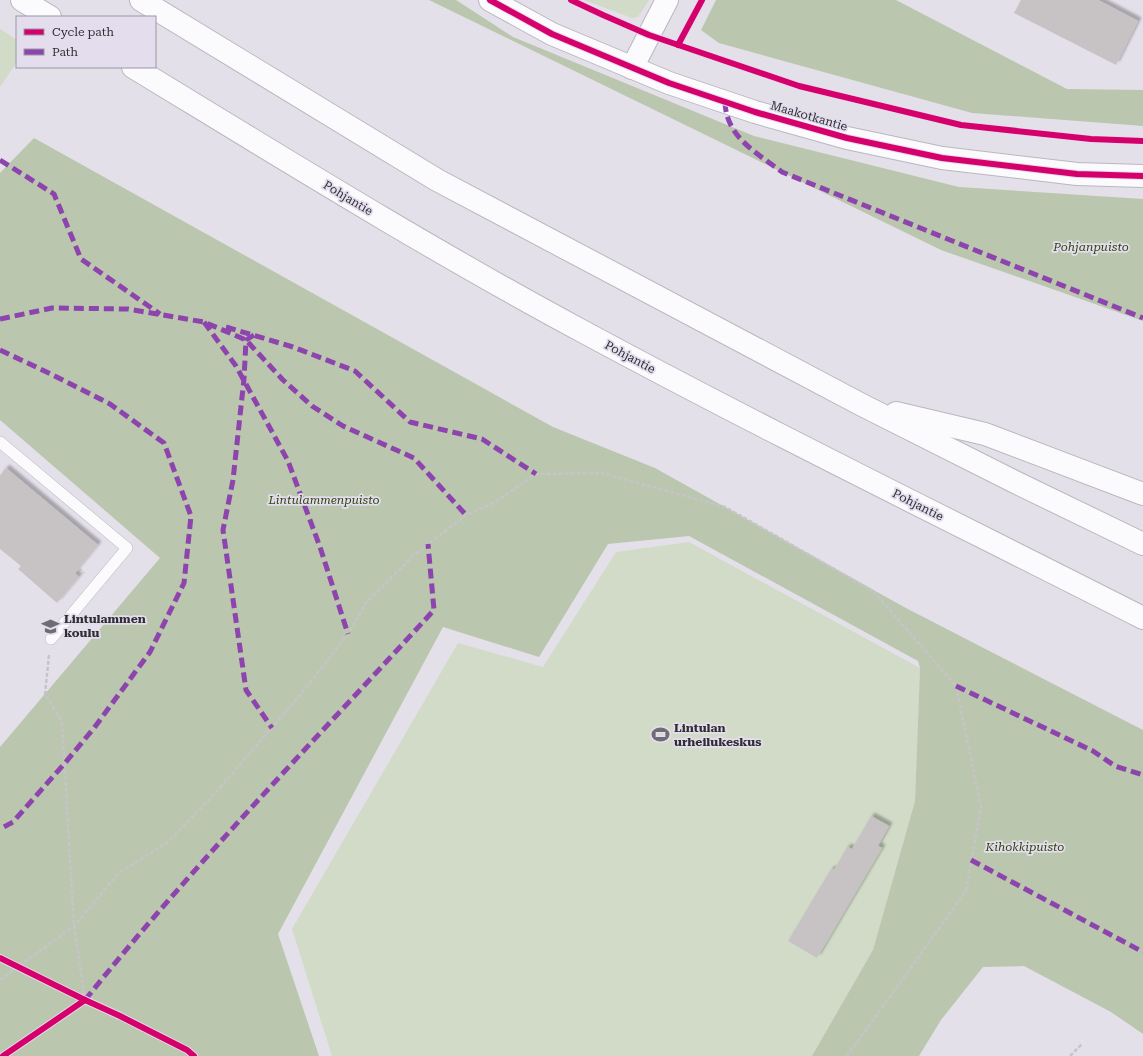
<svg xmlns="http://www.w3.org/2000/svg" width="1143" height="1056" viewBox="0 0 1143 1056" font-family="'Roboto Serif',serif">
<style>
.green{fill:#d1dbc7}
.forest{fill:#bac6ae}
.building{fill:#c7c3c5;filter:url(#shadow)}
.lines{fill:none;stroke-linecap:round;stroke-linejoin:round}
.lane-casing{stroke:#bab7be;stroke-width:12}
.street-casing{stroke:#bab7be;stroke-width:24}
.secondary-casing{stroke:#bab7be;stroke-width:24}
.highway-casing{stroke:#bab7be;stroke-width:24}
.path{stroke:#c5c5c7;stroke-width:2.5;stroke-dasharray:4 2;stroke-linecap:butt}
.lane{stroke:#fbfafc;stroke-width:11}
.street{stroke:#fbfafc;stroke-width:22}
.secondary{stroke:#fbfafc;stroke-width:22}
.highway{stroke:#fbfafc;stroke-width:22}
.quiet{stroke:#8e44ad;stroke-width:5;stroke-dasharray:10 5;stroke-linecap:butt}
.cycleway-casing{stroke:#e3dded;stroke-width:8}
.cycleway{stroke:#d6006c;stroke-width:6}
.labels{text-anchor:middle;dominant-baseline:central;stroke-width:3.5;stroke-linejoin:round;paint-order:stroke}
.street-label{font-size:12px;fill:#302e33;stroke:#e3dded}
.park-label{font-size:12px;font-style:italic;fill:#2f450c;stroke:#e3dded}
.poi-label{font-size:12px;font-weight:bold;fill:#302e33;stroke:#e3dded;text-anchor:start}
</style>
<defs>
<filter id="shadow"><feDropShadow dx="3.5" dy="-3.5" stdDeviation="1" flood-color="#0004"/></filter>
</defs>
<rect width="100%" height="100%" fill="#e4e0ea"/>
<g class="green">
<polygon points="584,0 649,0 638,17 632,18"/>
<polygon points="0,29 17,40 17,62 0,87"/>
<polygon points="689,542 920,668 915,801 873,951 812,1056 332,1056 292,929 458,643 543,667 616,552"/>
</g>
<g class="forest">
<polygon points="429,0 456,0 513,37 754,136 959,187 1143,199 1143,321 941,250"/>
<polygon points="716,0 896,0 1067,89 1143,90 1143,126 972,113 719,43 701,30"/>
<polygon points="34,138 553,427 655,468 904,607 1143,730 1143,1034 1111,1012 1024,966 983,967 941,1020 919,1056 812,1056 873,950 915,801 920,668 918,661 689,536 608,544 539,657 443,627 278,934 319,1056 0,1056 0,747 160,558 0,420 0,173"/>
</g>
<g class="building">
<polygon points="1021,0 1098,0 1138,21 1116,65 1014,13"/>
<polygon points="6,468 98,545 75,573 79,577 57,603 18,569 21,566 0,549 0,475"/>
<polygon points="871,816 889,826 878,846 882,848 817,958 788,941 831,869 834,870 847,847 852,849"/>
</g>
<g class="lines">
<defs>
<polyline id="lane" points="0,442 127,548 51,639"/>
<polyline id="street" points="632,68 667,0"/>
<polyline id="secondary" points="490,0 552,34 669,83 755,112 847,138 942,158 1077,174 1143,176"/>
<g id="highway">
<polyline points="22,0 50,17"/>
<polyline points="141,0 437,180 862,405 1015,482 1143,544"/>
<path d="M133,67C281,157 429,249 582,331C767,431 956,523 1143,618"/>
<polyline points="896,413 985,434 1143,494"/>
</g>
</defs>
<use href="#lane" class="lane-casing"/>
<use href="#street" class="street-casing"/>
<use href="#secondary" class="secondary-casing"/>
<use href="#highway" class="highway-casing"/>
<g class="path">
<polyline points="79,568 84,573"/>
<polyline points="49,655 45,694 62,722 74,926 85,1000"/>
<polyline points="0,980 74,926 119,873 168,842 210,799 301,694 348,634 366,603 414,555 466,515 494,503 536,474 602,473 725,507 873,591 956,686 981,807 966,891 847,1056"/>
<polyline points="1070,1056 1082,1044"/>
</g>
<use href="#lane" class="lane"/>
<use href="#street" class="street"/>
<use href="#secondary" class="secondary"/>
<use href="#highway" class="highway"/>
<g class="quiet">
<path d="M725,102C726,137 757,153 782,172L1143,318"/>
<polyline points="0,160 54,194 81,259 160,314"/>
<polyline points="0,319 52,308 128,309 204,322 246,340 283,380 312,406 343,426 414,458 466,515"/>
<polyline points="204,322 236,366 288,461 320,547 348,634"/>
<polyline points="226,327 293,347 355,371 410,422 482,439 536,474"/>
<polyline points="254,335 246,340 244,379 233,480 223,530 246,690 272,728"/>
<polyline points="0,350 51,374 110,404 164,443 191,516 184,583 150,652 94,728 65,763 13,822 0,829"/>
<polyline points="956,686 1093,751 1115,766 1143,775"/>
<polyline points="971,860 1143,952"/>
<path d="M85,1000C194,864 316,739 434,610L428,544"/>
</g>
<defs>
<g id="cycleway">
<polyline points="490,0 552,34 669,83 755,112 847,138 942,158 1077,174 1143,176"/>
<polyline points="571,0 603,15 649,35 799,86 961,125 1091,139 1143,141"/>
<polyline points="678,45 702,0"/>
<polyline points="0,958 85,1000 120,1016 187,1050 194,1056"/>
<polyline points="3,1056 85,1000"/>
</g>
</defs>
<use href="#cycleway" class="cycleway-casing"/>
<use href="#cycleway" class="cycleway"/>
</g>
<defs>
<symbol id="school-bare" viewBox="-9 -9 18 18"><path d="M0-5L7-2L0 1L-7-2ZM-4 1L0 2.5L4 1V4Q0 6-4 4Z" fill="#6f6c73" stroke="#e3dded" stroke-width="2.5" paint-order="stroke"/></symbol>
<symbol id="stadium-bare" viewBox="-9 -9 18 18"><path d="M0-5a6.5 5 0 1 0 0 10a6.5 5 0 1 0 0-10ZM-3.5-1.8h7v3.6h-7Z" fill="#6f6c73" stroke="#e3dded" stroke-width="2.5" paint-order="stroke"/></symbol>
</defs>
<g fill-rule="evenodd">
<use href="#school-bare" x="38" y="614" width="25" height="25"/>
<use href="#stadium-bare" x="648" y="722" width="25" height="25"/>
</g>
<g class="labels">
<g class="street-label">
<text transform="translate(809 116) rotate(16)">Maakotkantie</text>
<text transform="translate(348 198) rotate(31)">Pohjantie</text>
<text transform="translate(630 357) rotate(28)">Pohjantie</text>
<text transform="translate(918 505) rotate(27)">Pohjantie</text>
</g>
<g class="park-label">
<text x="1091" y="247">Pohjanpuisto</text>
<text x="324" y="500">Lintulammenpuisto</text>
<text x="1025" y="847">Kihokkipuisto</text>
</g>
<g class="poi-label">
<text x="64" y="619">Lintulammen<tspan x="64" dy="14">koulu</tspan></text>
<text x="674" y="728">Lintulan<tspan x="674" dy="14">urheilukeskus</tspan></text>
</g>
</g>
<rect x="16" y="16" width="140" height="52" fill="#e3dded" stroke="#9b97a3"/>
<rect x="24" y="29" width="20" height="6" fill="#d6006c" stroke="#9b97a3"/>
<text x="52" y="36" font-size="12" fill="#302e33">Cycle path</text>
<rect x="24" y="49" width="20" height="6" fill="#8e44ad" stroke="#9b97a3"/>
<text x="52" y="56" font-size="12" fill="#302e33">Path</text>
</svg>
